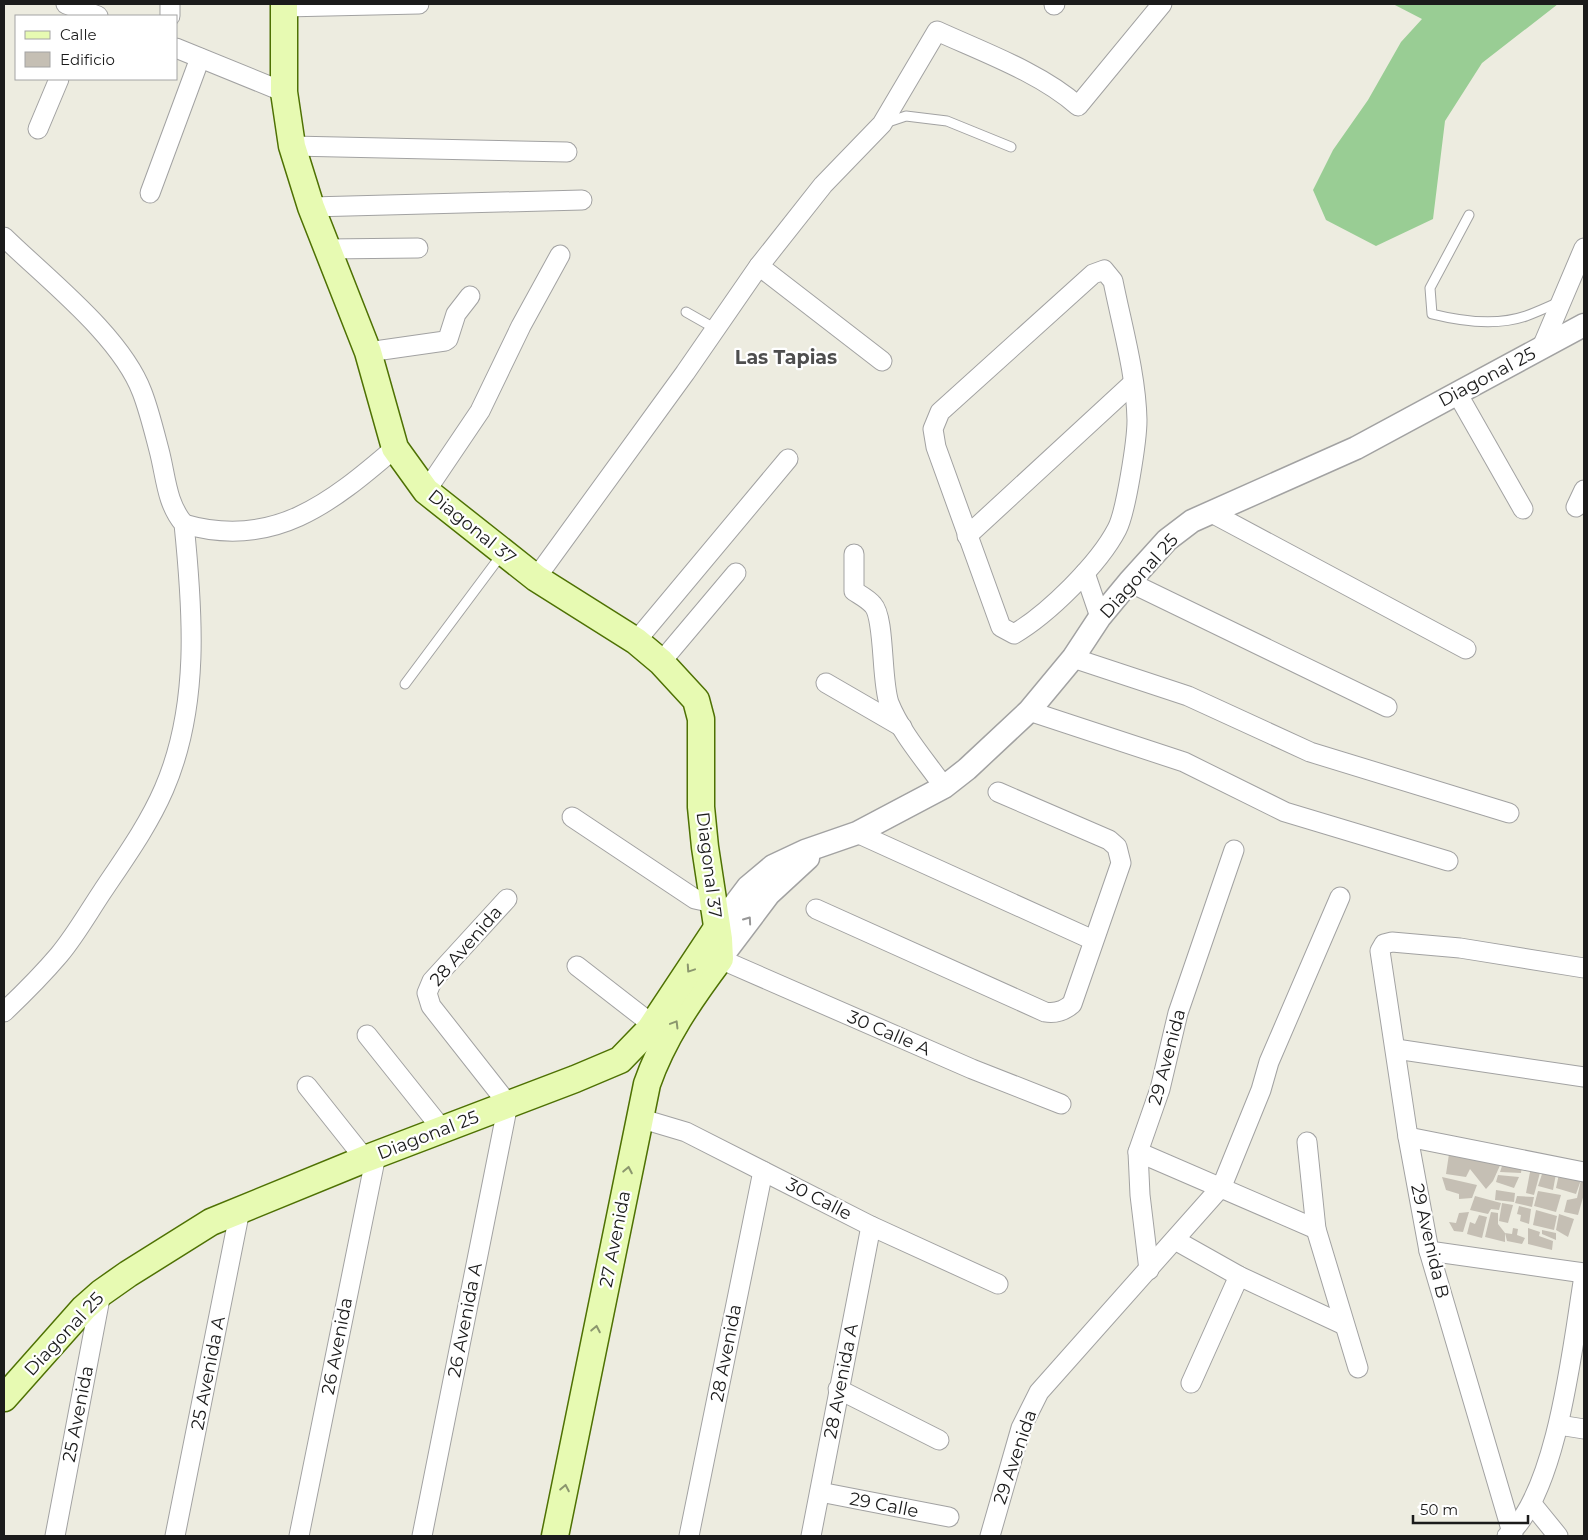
<svg xmlns="http://www.w3.org/2000/svg" width="1588" height="1540" viewBox="0 0 1588 1540" font-family="Montserrat,sans-serif">
<style>
.forest{fill:#99cd94}
.building{fill:#c5bfb4}
.lines{fill:none;stroke-linecap:round;stroke-linejoin:round}
.service-casing{stroke:#a2a2a2;stroke-width:11}
.minor-casing{stroke:#a2a2a2;stroke-width:21}
.tertiary-casing{stroke:#a2a2a2;stroke-width:25}
.secondary-casing{stroke:#4e7103;stroke-width:29}
.service{stroke:#fff;stroke-width:9}
.minor{stroke:#fff;stroke-width:19}
.tertiary{stroke:#fff;stroke-width:22}
.secondary{stroke:#e7fab2;stroke-width:26}
.oneway{stroke:#989898}
.oneway2{stroke:#8b966e}
.labels{text-anchor:middle;dominant-baseline:central;stroke-width:4.5;stroke-linejoin:round;paint-order:stroke}
.street-label{font-size:18px;fill:#1b1b1b;stroke:#fff}
.neighbourhood-label{font-size:19px;font-weight:bold;fill:#4e4e4e;stroke:#fff}
</style>
<rect width="100%" height="100%" fill="#edece0"/>
<polygon class="forest" points="1393,4 1558,4 1482,63 1445,121 1433,219 1376,246 1326,220 1313,190 1333,150 1368,100 1401,42 1422,19"/>
<g class="building">
<polygon points="1449,1154 1502,1161 1493,1181 1486,1189 1470,1169 1466,1177 1446,1174"/>
<polygon points="1504,1160 1522,1165 1521,1173 1500,1172"/>
<polygon points="1531,1167 1541,1169 1534,1195 1526,1193"/>
<polygon points="1543,1171 1556,1174 1553,1190 1538,1186"/>
<polygon points="1559,1174 1581,1180 1576,1194 1556,1188"/>
<polygon points="1498,1175 1519,1177 1514,1188 1496,1182"/>
<polygon points="1442,1177 1477,1185 1472,1198 1459,1199 1459,1194 1446,1190"/>
<polygon points="1581,1180 1584,1180 1584,1194 1578,1215 1564,1212 1567,1200 1577,1198"/>
<polygon points="1496,1190 1515,1193 1514,1202 1495,1200"/>
<polygon points="1538,1191 1561,1195 1556,1212 1534,1206"/>
<polygon points="1475,1196 1501,1203 1499,1210 1491,1209 1488,1214 1470,1210"/>
<polygon points="1517,1196 1534,1197 1532,1207 1515,1203"/>
<polygon points="1502,1203 1513,1205 1508,1223 1499,1221"/>
<polygon points="1519,1206 1531,1209 1529,1224 1520,1221 1521,1215 1517,1214"/>
<polygon points="1536,1210 1557,1216 1554,1230 1533,1225"/>
<polygon points="1469,1212 1463,1232 1454,1231 1449,1222 1456,1223 1459,1213"/>
<polygon points="1491,1212 1498,1213 1498,1224 1505,1233 1512,1234 1513,1228 1518,1229 1517,1235 1525,1238 1522,1244 1507,1241 1505,1233 1505,1242 1485,1237"/>
<polygon points="1559,1214 1574,1219 1568,1237 1556,1230"/>
<polygon points="1479,1215 1487,1217 1482,1238 1467,1234 1470,1222 1475,1224"/>
<polygon points="1528,1228 1540,1232 1539,1236 1553,1241 1552,1250 1528,1244"/>
<polygon points="1542,1230 1556,1233 1556,1240 1542,1234"/>
</g>
<g class="lines">
<defs>
<g id="service">
<polyline points="885,123 906,116 947,121 1011,147"/>
<path d="M1469,215L1430,288L1432,314C1460,321 1497,326 1526,316C1537,312 1548,307 1559,302"/>
<polyline points="686,312 716,329"/>
<polyline points="405,684 502,554"/>
</g>
<g id="minor">
<polyline points="66,4 98,16"/>
<polyline points="1054,5 1055,4"/>
<polyline points="284,7 419,4"/>
<polyline points="170,16 170,4"/>
<polyline points="176,48 284,92"/>
<polyline points="38,129 59,79"/>
<polyline points="292,146 567,152"/>
<polyline points="150,193 200,58"/>
<polyline points="311,207 582,200"/>
<path d="M4,237C47,279 121,336 142,392C149,410 154,431 159,450C166,476 166,503 184,524C193,612 200,706 164,789C148,826 124,859 102,892C88,913 75,936 59,955C42,975 23,994 4,1012"/>
<polyline points="327,249 418,248"/>
<polyline points="759,266 882,361"/>
<path d="M1104,270L1113,281C1122,326 1136,374 1137,420C1137,440 1126,512 1117,529C1099,564 1048,614 1014,634L1001,627L936,447L933,429L940,412L1093,274Z"/>
<polyline points="1542,347 1584,248"/>
<polyline points="368,352 445,341 448,339 456,314 470,296"/>
<polyline points="1457,393 1523,509"/>
<polyline points="426,491 480,411 521,326 560,255"/>
<polyline points="1576,507 1584,490"/>
<polyline points="1210,512 1466,649"/>
<path d="M184,524C273,550 331,503 395,448"/>
<polyline points="967,536 1133,383"/>
<path d="M854,554V591C860,595 868,599 873,605C885,618 881,680 889,703C901,733 925,760 944,787"/>
<polyline points="1085,573 1100,617"/>
<path d="M536,578L685,373L759,266L823,185L882,124L937,31C983,52 1041,73 1078,106L1162,4"/>
<polyline points="1129,582 1387,707"/>
<polyline points="636,641 788,459"/>
<polyline points="1073,658 1188,696 1310,752 1509,813"/>
<polyline points="661,662 736,573"/>
<polyline points="826,683 902,727"/>
<polyline points="1029,711 1184,762 1285,812 1448,861"/>
<polyline points="572,817 695,899 713,903"/>
<polyline points="857,833 1093,940"/>
<path d="M816,909L1045,1012C1056,1014 1064,1011 1072,1004L1121,863L1117,847L1109,840L998,792"/>
<polyline points="720,959 972,1069 1061,1104"/>
<polyline points="577,966 653,1025"/>
<polyline points="367,1035 442,1129"/>
<polyline points="1396,1049 1584,1077"/>
<polyline points="307,1086 365,1159"/>
<polyline points="639,1118 686,1132 871,1226 998,1284"/>
<polyline points="1408,1137 1584,1172"/>
<polyline points="1307,1142 1316,1229 1358,1368"/>
<polyline points="1138,1152 1316,1229"/>
<polyline points="1175,1240 1239,1276 1344,1325"/>
<polyline points="1429,1251 1584,1273"/>
<polyline points="1149,1270 1140,1195 1138,1152 1160,1089 1178,1013 1234,850"/>
<polyline points="1191,1383 1239,1276"/>
<polyline points="838,1389 939,1440"/>
<polyline points="1559,1425 1584,1429"/>
<polyline points="820,1492 949,1517"/>
<polyline points="1532,1504 1558,1536"/>
<polyline points="55,1536 101,1293"/>
<polyline points="175,1536 240,1210"/>
<polyline points="299,1536 376,1155"/>
<polyline points="422,1536 508,1104 431,1006 427,993 432,981 507,899"/>
<polyline points="689,1536 763,1171"/>
<polyline points="811,1536 871,1226"/>
<polyline points="990,1536 1021,1428 1039,1392 1222,1186 1261,1090 1269,1062 1340,897"/>
<path d="M1507,1536C1558,1492 1573,1342 1584,1276"/>
<polyline points="1513,1536 1429,1251 1408,1137 1380,951 1384,944 1392,942 1460,948 1584,968"/>
</g>
<g id="tertiary">
<polyline points="717,928 748,887 773,866 805,851 857,833 944,787 967,769 1029,711 1073,658 1100,617 1129,582 1167,540 1192,521 1356,448 1584,325"/>
<polyline points="720,959 769,894 808,858"/>
</g>
<g id="secondary">
<path d="M284,4V92L292,146L311,207L368,352L395,448L426,491L536,578L636,641L661,662L696,700L701,719V807L705,847L719,939L720,959C690,999 663,1038 647,1084L555,1536"/>
<polyline points="4,1398 84,1308 101,1293 128,1274 211,1222 365,1159 575,1079 620,1060 650,1029 717,928"/>
</g>
</defs>
<use href="#service" class="service-casing"/>
<use href="#minor" class="minor-casing"/>
<use href="#tertiary" class="tertiary-casing"/>
<use href="#secondary" class="secondary-casing"/>
<use href="#service" class="service"/>
<use href="#minor" class="minor"/>
<use href="#tertiary" class="tertiary"/>
<use href="#secondary" class="secondary"/>
</g>
<defs><path id="oneway-chevron" d="M-2-3.5L2.5 0L-2 3.5" fill="none" stroke-width="1.6" stroke-linecap="round" stroke-linejoin="round" transform="scale(1.25)"/></defs>
<use class="oneway" href="#oneway-chevron" transform="translate(748 920) rotate(-55)"/>
<g class="oneway2">
<use href="#oneway-chevron" transform="translate(690 969) rotate(124)"/>
<use href="#oneway-chevron" transform="translate(675 1024) rotate(-59)"/>
<use href="#oneway-chevron" transform="translate(628 1170) rotate(-79)"/>
<use href="#oneway-chevron" transform="translate(596 1329) rotate(-79)"/>
<use href="#oneway-chevron" transform="translate(565 1488) rotate(-79)"/>
</g>
<g class="labels">
<g class="street-label">
<text transform="translate(1487 377) rotate(-28)">Diagonal 25</text>
<text transform="translate(472 527) rotate(39)">Diagonal 37</text>
<text transform="translate(1139 576) rotate(-48)">Diagonal 25</text>
<text transform="translate(709 865) rotate(83)">Diagonal 37</text>
<text transform="translate(466 946) rotate(-49)">28 Avenida</text>
<text transform="translate(889 1033) rotate(23)">30 Calle A</text>
<text transform="translate(1167 1057) rotate(-75)">29 Avenida</text>
<text transform="translate(428 1135) rotate(-21)">Diagonal 25</text>
<text transform="translate(819 1199) rotate(27)">30 Calle</text>
<text transform="translate(615 1239) rotate(-79)">27 Avenida</text>
<text transform="translate(1430 1241) rotate(77)">29 Avenida B</text>
<text transform="translate(465 1320) rotate(-79)">26 Avenida A</text>
<text transform="translate(64 1334) rotate(-47)">Diagonal 25</text>
<text transform="translate(337 1346) rotate(-79)">26 Avenida</text>
<text transform="translate(726 1353) rotate(-79)">28 Avenida</text>
<text transform="translate(208 1373) rotate(-79)">25 Avenida A</text>
<text transform="translate(841 1381) rotate(-79)">28 Avenida A</text>
<text transform="translate(78 1414) rotate(-79)">25 Avenida</text>
<text transform="translate(1015 1457) rotate(-71)">29 Avenida</text>
<text transform="translate(884 1505) rotate(11)">29 Calle</text>
</g>
<g class="neighbourhood-label">
<text x="786" y="357">Las Tapias</text>
</g>
</g>
<rect width="1588" height="1540" fill="none" stroke="#1b1b1b" stroke-width="10"/>
<rect x="15" y="15" width="162" height="65" fill="#ffffff" stroke="#a4a4a4"/>
<rect x="25" y="31" width="25" height="8" fill="#e7fab2" stroke="#a4a4a4"/>
<text x="60" y="40" font-size="15" fill="#1b1b1b">Calle</text>
<rect x="25" y="52" width="25" height="15" fill="#c5bfb4" stroke="#a4a4a4"/>
<text x="60" y="65" font-size="15" fill="#1b1b1b">Edificio</text>
<path d="M1413 1515v8h115v-8" fill="none" stroke="#1b1b1b" stroke-width="2.5"/>
<text x="1420" y="1515" font-size="15" fill="#1b1b1b" stroke="#ffffff" stroke-width="4" paint-order="stroke">50 m</text>
</svg>
